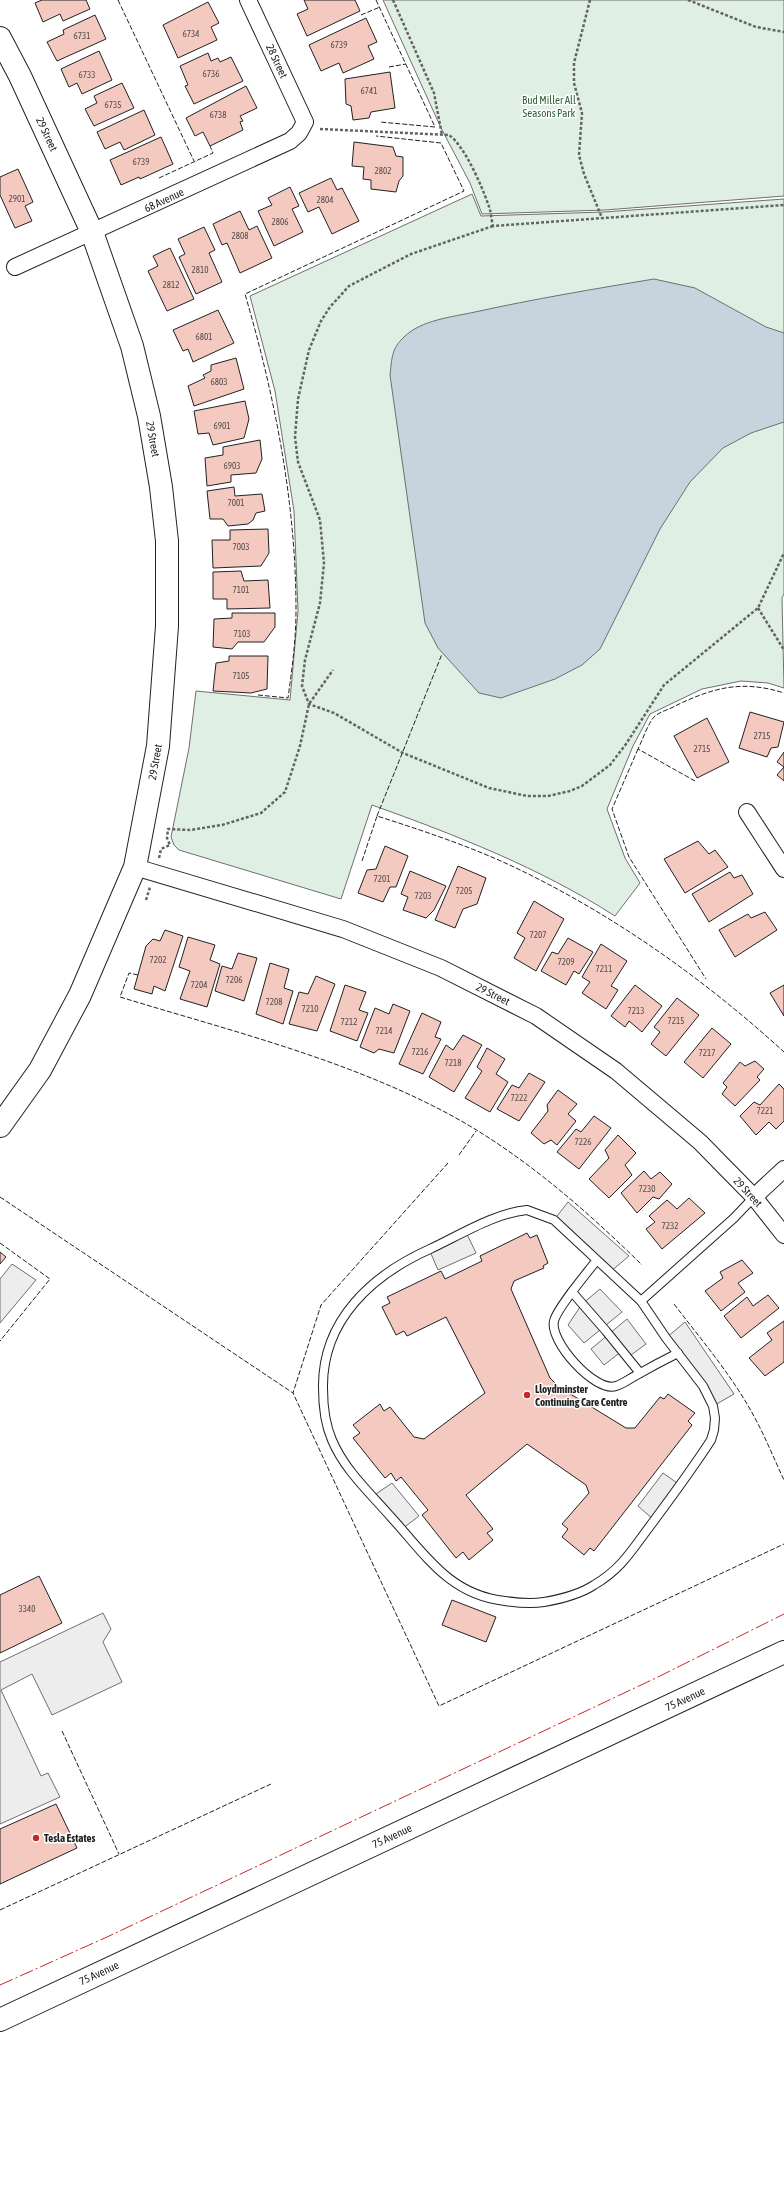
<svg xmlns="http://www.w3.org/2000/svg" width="784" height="2205" viewBox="0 0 784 2205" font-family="'Asap Condensed',sans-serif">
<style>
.green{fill:#e0efe3;stroke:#6f6f6f}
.parking{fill:#ededed;stroke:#6f6f6f}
.water{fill:#c7d3dd;stroke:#6f6f6f}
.building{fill:#f3c9c0;stroke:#222}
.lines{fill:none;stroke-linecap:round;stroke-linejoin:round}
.lane-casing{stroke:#222;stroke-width:10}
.street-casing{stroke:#222;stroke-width:18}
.secondary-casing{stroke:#222;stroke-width:24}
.path{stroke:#646464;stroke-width:2.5;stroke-dasharray:3 2;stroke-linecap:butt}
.lane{stroke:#fff;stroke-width:8}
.street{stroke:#fff;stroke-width:16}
.secondary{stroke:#fff;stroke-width:22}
.fence{stroke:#222;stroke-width:1;stroke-dasharray:5 2;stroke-linecap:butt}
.power{stroke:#c62828;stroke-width:1;stroke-dasharray:14 3 2 3;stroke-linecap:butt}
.poi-dot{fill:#c62828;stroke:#fff;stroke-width:1.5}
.labels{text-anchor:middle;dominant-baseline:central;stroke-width:3;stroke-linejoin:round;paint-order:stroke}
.number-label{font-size:9px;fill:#564c4a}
.street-label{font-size:11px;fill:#222;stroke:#fff}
.park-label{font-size:11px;fill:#2f5e38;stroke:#fff}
.poi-label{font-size:11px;font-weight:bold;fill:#222;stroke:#fff;text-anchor:start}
</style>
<rect width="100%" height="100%" fill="#fff"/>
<g class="green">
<polygon points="383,0 784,0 784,196 605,210 482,214 470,183 441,128"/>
<path d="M472,194L481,216L604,212L784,199V594L782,598L784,688L768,683L741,681L702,689L650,714L633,746L607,809L625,858L640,883L615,916C540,868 456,835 372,805L341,899L179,850L174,845L171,837L189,748L196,691L290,700L298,611L294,511L275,391L250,296Z"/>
</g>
<g class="parking">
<polygon points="568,1202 629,1256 609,1273 554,1220"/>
<polygon points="466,1232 476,1253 438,1270 429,1249"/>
<polygon points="12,1264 36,1280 0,1323 0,1279"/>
<polygon points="600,1289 622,1312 584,1343 568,1325 582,1304"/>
<polygon points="627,1319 646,1344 627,1358 622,1351 604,1365 591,1349"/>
<polygon points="685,1322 734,1394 713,1406 666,1338"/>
<polygon points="663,1473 680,1485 654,1520 638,1506"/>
<polygon points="392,1483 419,1516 402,1529 373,1496"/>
<polygon points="103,1613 111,1629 103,1642 122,1682 52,1715 32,1674 1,1690 41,1776 48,1773 60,1797 0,1824 0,1662"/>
</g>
<path class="water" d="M654,279L695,288L766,327L784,333V422L751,433L723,448L690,482L660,529L600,649L582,665L555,679L501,698L479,693L438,648L425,623L390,375C392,359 391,349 404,337C421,320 452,317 475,312C534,299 594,289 654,279Z"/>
<g class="building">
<polygon points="42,0 86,0 90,9 63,21 60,14 43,22 35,3"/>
<polygon points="304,0 355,0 360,11 307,36 297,14 308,9"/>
<polygon points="208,2 219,23 211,27 217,40 178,58 163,25"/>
<polygon points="95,15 106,39 57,61 47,42 64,34 63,30"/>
<polygon points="366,18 377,42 368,46 374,59 343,73 339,63 321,71 309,45"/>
<polygon points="99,51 112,80 82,94 77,83 69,87 61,69"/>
<polygon points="208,53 211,61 218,58 220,62 231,57 243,81 194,104 185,86 188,85 180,66"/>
<polygon points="390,72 395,108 371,112 369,118 353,120 351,106 346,104 345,79"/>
<polygon points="122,83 134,108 94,126 85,109 97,103 94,96"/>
<polygon points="246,86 257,108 240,116 243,121 240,122 243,130 210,146 203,132 195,136 186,118"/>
<polygon points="144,110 155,135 124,150 120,142 105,149 97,132"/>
<polygon points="161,137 173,164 140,179 139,177 121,185 110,160"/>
<polygon points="354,142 393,147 396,156 403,157 403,176 399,181 396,192 371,189 371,180 363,179 364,167 352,166"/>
<polygon points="18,169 33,202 25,206 32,221 15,228 0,195 0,177"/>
<polygon points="331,178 337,190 342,188 359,221 332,234 319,207 308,212 299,193"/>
<polygon points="290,187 299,206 292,209 303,232 274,246 258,211 272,205 268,198"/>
<polygon points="240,211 249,230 257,226 272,258 240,273 227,243 222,245 213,224"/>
<polygon points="204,227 215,250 209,253 222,282 196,294 179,257 185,254 178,239"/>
<polygon points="170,248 194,299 167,311 148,271 158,266 153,256"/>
<polygon points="218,310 234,343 193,362 188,349 183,351 173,330"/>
<polygon points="236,358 244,389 194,406 188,386 205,378 203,375 211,371 211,365"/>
<polygon points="245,401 249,419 244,438 213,445 209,433 198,434 194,411"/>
<polygon points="260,440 262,459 256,473 231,475 231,482 207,486 205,458 223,455 223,447"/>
<polygon points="234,487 235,496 262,494 265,511 256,513 253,520 248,524 228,526 223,519 210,519 207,491"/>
<polygon points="268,529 269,553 261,566 213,568 212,540 230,540 230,530"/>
<polygon points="241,571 244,581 268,580 270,608 227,609 227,599 213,599 213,572"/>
<polygon points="232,613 275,613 275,627 264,642 238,642 232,649 213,647 214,619 232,618"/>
<polygon points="229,656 268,656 267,689 251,693 213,691 216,663 229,661"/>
<polygon points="750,712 784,722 778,747 771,748 767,757 739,748"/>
<polygon points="707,718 729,762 697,778 674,736"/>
<polygon points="784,752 784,781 777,775 784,767 777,762"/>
<polygon points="698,841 709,854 715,850 728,867 685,893 664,859"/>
<polygon points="385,846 408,856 396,887 390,887 383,902 358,893 367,870 376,869"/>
<polygon points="458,866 486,878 477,904 463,909 455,928 435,920"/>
<polygon points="410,871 446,886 434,910 426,918 403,910 408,897 401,894"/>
<polygon points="730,872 734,878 742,875 753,894 709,922 692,894"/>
<polygon points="534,901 564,919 536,971 514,958 525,938 517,933"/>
<polygon points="765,912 777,930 735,957 719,930 748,914 751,918"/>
<polygon points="165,930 183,936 165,991 154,986 152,994 134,989 146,946 153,939 160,941"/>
<polygon points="188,937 215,945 210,960 220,964 207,1007 180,999 190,971 179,967"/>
<polygon points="568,938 593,952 579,974 574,971 566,985 541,971 552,952 558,954"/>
<polygon points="601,944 627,961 611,986 618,990 606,1009 582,993 590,982 582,977"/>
<polygon points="238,953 257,958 244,1001 215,991 222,966 232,969"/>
<polygon points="270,963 289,969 284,988 293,991 283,1024 256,1014"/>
<polygon points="316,976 335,984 317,1031 289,1024 299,992 308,994"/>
<polygon points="345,985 366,992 359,1010 368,1013 357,1041 330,1031"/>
<polygon points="635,985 662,1006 642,1032 629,1021 625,1027 611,1016"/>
<polygon points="784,985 784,1016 770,993"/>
<polygon points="677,998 699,1015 666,1056 651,1044 660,1032 654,1027"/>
<polygon points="393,1004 410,1011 394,1053 379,1049 374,1053 360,1047 375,1008 389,1014"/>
<polygon points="422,1013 441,1022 435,1037 441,1039 423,1074 399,1064"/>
<polygon points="712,1028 731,1044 703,1078 684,1062"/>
<polygon points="463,1035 482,1045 454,1092 429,1077 446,1045 453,1050"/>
<polygon points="487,1048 505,1059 496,1074 508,1082 490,1112 465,1098 482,1071 477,1067"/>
<polygon points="755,1061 764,1069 757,1077 760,1080 735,1106 722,1094 727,1087 723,1083 740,1062 745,1066"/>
<polygon points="529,1073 545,1082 519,1121 497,1109 512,1085 519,1088"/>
<polygon points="779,1084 784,1089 784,1121 776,1129 769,1122 756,1135 740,1116 754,1102 760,1105"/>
<polygon points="558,1090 577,1104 568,1114 576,1121 557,1145 551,1140 544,1144 531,1133 548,1111 547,1105"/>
<polygon points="594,1116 611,1128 579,1169 557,1152 576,1129 581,1132"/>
<polygon points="618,1135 636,1153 625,1165 632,1175 609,1198 589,1179 609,1158 605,1150"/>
<polygon points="644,1171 651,1179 660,1172 672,1184 659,1199 653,1197 637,1213 621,1193"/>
<polygon points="689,1198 705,1213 662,1249 646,1229 655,1222 649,1216 667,1200 677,1209"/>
<polygon points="527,1233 530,1238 537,1235 548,1263 543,1266 544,1268 514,1281 511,1289 550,1378 559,1387 626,1428 635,1428 660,1397 664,1399 668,1394 695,1413 688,1421 692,1425 594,1551 590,1548 584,1555 562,1537 568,1529 562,1524 589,1493 586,1485 527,1444 466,1495 493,1529 487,1533 493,1540 469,1560 463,1552 456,1558 422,1515 428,1510 401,1477 396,1481 391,1473 385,1478 353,1438 360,1433 353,1425 380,1404 384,1411 390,1407 414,1437 424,1439 485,1393 446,1317 407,1336 404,1331 396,1335 382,1307 390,1303 387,1297 441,1271 445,1279 482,1261 480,1256"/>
<polygon points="0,1252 6,1257 0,1264"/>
<polygon points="742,1260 753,1273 738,1283 745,1292 721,1311 705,1291 723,1278 720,1272"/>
<polygon points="768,1295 779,1308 741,1338 724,1316 747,1297 753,1306"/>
<polygon points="784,1321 784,1362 765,1376 749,1358 772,1340 767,1333"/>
<polygon points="39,1576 62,1623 0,1653 0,1595"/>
<polygon points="452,1600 496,1617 486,1642 442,1625"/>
<polygon points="56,1804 77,1848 0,1884 0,1829"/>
</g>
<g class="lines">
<defs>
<g id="lane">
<path d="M527,1210L554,1220L641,1301L666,1338L703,1386L713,1406L715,1418L714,1430L711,1440C693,1468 673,1495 653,1522C633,1548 623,1568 594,1585C579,1595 561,1599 544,1602C531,1604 519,1603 505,1601C449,1595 425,1554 390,1516C369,1492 344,1469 332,1440C325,1424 323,1405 323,1388C322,1320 372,1275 430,1249C460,1235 495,1213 527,1210Z"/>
<path d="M596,1261C587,1273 557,1308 554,1321C549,1341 595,1393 616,1386C623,1384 629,1379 635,1376C649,1368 664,1360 678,1353"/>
<polyline points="572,1292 606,1331 640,1373"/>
<polyline points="641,1301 734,1218 754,1197"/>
</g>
<g id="street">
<polyline points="15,267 290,141 299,133 305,122 248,0"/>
<polyline points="747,812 784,869"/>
<polyline points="135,867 343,929 441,968 536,1016 616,1071 700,1142 754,1197 784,1235"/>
<polyline points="754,1197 784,1169"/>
</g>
<g id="secondary">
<polyline points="0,38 20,76 92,232 132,346 149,416 161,487 167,541 167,626 158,746 135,867 80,995 40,1070 0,1126"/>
<polyline points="0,2020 784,1652"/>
</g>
</defs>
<use href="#lane" class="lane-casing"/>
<use href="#street" class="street-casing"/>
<use href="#secondary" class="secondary-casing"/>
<g class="path">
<polyline points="393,0 434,93 442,135"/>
<polyline points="590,0 574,63 574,83 582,113 579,155 584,174 602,218"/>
<polyline points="688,0 756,27 784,32"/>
<path d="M320,129L449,135C464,145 482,186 488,204C491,210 491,218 493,226L784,205"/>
<polyline points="493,226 411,254 349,286 330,307 321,321 309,350 298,399 295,437 298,462 320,520 324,563 320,603 305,660 302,686 309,704 334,713 403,753 489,788 527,796 548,796 570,791 582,786 610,765 626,744 664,685 758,608 784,553"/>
<polyline points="758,608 784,650"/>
<polyline points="159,858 161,849 170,845 167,838 168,829 190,830 222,825 261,813 285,792 300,746 309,704 333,670"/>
<polyline points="146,900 150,887"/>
</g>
<use href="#lane" class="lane"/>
<use href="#street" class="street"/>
<use href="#secondary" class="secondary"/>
<g class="fence">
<polyline points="118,0 194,161"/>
<polyline points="376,0 435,127 380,122"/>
<polyline points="361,15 380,7"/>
<polyline points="389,67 406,64"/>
<polyline points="159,178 213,153 210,146"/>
<path d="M258,695L288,698C292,669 296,640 296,610C296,503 275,397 245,294L464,191L441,143L376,136"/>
<polyline points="638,749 612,809 629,857 706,979"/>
<path d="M695,781L638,749C642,741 649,721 655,716C661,711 671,709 677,705C715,687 743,680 784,693"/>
<polyline points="377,816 442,654"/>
<path d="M362,861L377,816C424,831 472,847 516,868C614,915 704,979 784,1052"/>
<path d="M138,975L129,973L120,997C228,1030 341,1058 441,1110C515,1148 583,1207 642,1265"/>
<polyline points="459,1155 476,1131"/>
<polyline points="448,1163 321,1305 293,1393 439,1706 784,1544"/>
<polyline points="0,1197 293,1393"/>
<polyline points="0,1243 50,1279 0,1341"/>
<path d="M674,1304C703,1342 735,1379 757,1422C767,1441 775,1461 784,1480"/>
<polyline points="62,1731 119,1854"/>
<polyline points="0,1910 271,1784"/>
</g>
<polyline class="power" points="0,1985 107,1937 658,1677 784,1614"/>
</g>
<g class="poi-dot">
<circle cx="527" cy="1395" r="4"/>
<circle cx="36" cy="1838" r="4"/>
</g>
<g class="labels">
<g class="number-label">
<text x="191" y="34">6734</text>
<text x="82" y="36">6731</text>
<text x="339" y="45">6739</text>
<text x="211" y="74">6736</text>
<text x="87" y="75">6733</text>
<text x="369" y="91">6741</text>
<text x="113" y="105">6735</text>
<text x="218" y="115">6738</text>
<text x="141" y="162">6739</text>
<text x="383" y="171">2802</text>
<text x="17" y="199">2901</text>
<text x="325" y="200">2804</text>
<text x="280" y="222">2806</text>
<text x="240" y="236">2808</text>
<text x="200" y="270">2810</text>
<text x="171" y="285">2812</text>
<text x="204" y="337">6801</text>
<text x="219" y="382">6803</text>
<text x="222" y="426">6901</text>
<text x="232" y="466">6903</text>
<text x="236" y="503">7001</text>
<text x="241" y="547">7003</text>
<text x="241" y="590">7101</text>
<text x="242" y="634">7103</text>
<text x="241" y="676">7105</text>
<text x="762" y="736">2715</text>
<text x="702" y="749">2715</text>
<text x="382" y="879">7201</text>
<text x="464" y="891">7205</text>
<text x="423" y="896">7203</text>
<text x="538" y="935">7207</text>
<text x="158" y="960">7202</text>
<text x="566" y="962">7209</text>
<text x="604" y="969">7211</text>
<text x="234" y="980">7206</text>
<text x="199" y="985">7204</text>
<text x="274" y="1002">7208</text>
<text x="310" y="1009">7210</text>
<text x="636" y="1011">7213</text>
<text x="676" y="1021">7215</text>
<text x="349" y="1022">7212</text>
<text x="384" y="1031">7214</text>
<text x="420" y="1052">7216</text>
<text x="707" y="1053">7217</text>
<text x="453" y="1063">7218</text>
<text x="519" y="1098">7222</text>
<text x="765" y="1111">7221</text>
<text x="583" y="1142">7226</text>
<text x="647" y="1189">7230</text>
<text x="670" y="1226">7232</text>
<text x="27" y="1609">3340</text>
</g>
<g class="street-label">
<text transform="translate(277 61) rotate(65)">28 Street</text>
<text transform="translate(47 134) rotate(65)">29 Street</text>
<text transform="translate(164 200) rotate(-25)">68 Avenue</text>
<text transform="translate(153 439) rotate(80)">29 Street</text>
<text transform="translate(155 762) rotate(-80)">29 Street</text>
<text transform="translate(493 994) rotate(27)">29 Street</text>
<text transform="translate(748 1192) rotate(47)">29 Street</text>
<text transform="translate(685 1699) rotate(-25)">75 Avenue</text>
<text transform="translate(392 1836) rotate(-25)">75 Avenue</text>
<text transform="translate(99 1973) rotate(-25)">75 Avenue</text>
</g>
<g class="park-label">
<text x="549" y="100">Bud Miller All<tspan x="549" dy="13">Seasons Park</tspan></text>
</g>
<g class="poi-label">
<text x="535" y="1389">Lloydminster<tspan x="535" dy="13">Continuing Care Centre</tspan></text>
<text x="44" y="1838">Tesla Estates</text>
</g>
</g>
</svg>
